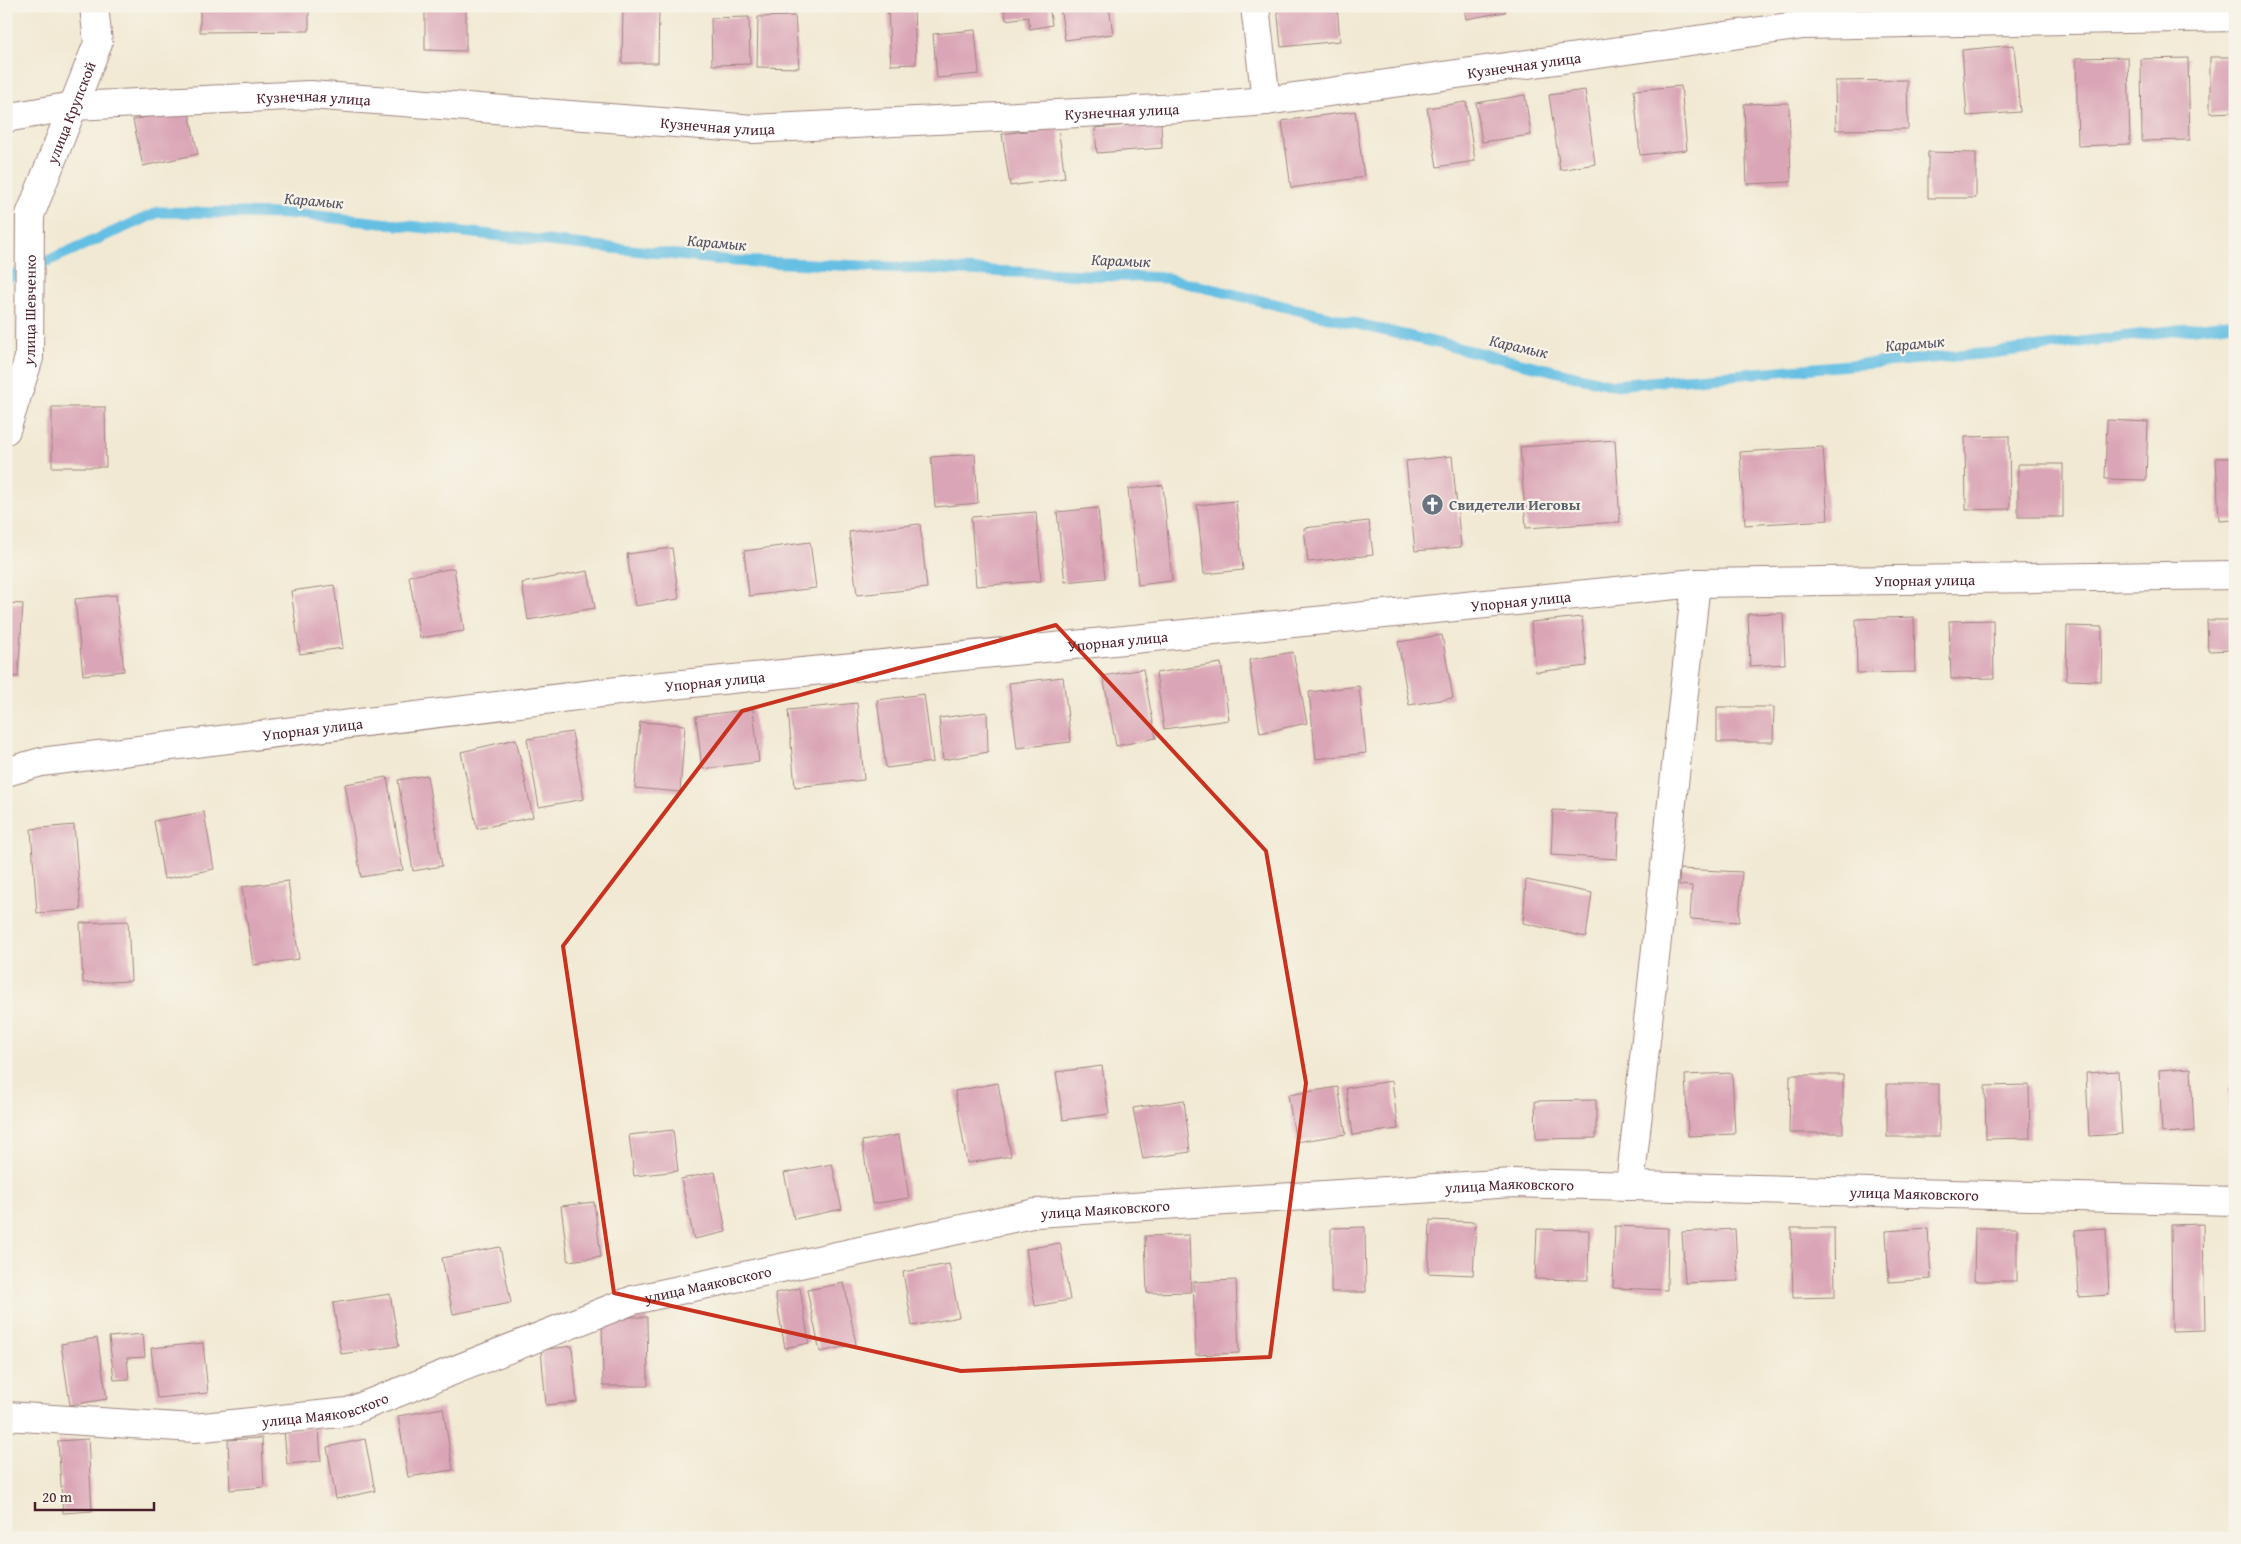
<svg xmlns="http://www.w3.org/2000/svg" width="2241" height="1544" viewBox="0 0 2241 1544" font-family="'Gentium Book Plus',serif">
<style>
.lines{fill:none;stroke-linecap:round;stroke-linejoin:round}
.stream{stroke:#65bfe3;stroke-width:11}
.building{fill:#daa5b6}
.minor-casing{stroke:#9e847f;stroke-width:30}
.tertiary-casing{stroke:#9e847f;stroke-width:30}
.minor{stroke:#fff;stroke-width:28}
.tertiary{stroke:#fff;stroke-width:28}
.marked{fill:none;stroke:#c8321e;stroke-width:4;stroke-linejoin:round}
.labels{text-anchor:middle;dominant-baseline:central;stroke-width:4.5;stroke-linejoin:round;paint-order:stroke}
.street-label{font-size:15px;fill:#4a1f2b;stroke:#f7f3e8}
.worship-label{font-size:15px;font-weight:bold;fill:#5b616d;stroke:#f7f3e8;text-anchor:start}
.water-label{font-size:16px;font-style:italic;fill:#524f62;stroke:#f7f3e8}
</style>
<rect width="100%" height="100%" fill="#f7f3e8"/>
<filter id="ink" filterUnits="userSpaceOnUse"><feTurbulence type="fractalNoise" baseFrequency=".02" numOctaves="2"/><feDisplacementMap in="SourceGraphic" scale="10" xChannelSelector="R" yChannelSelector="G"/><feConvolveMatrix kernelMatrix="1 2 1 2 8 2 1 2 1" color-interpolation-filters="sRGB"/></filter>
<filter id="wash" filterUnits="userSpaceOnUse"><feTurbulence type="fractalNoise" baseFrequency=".0096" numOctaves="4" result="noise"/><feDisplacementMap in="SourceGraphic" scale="20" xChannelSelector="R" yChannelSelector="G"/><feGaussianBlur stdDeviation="1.12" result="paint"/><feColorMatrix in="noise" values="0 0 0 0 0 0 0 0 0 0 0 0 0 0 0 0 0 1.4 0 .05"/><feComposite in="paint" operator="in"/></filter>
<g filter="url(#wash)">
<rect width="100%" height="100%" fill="#f1e9d3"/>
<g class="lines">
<polyline class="stream" points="6,279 159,212 298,214 733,261 1165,278 1613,385 1991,353 2235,323"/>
</g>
<g id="blocks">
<g class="building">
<polygon points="200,6 309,6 309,31 200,32"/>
<polygon points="425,6 466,6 466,51 425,50"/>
<polygon points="623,6 659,6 658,63 622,63"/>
<polygon points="1004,6 1049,6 1052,25 1030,29 1028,17 1006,20"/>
<polygon points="1060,6 1109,6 1113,34 1065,40"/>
<polygon points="1277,6 1337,6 1340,41 1281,47"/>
<polygon points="1464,6 1504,6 1505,12 1466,19"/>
<polygon points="914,8 916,64 891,65 888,10"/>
<polygon points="795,16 799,68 757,67 758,17"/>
<polygon points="749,17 750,64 712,65 711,18"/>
<polygon points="975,30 979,74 937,78 933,34"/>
<polygon points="2014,45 2020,112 1967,116 1962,50"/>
<polygon points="2128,57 2130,144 2078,146 2076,58"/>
<polygon points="2210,57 2235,57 2235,112 2210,113"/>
<polygon points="2188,58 2190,140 2142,141 2141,59"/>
<polygon points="1907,80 1908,129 1836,130 1835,81"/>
<polygon points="1681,86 1687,150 1640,155 1634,90"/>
<polygon points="1585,90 1595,164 1560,170 1549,95"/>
<polygon points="1525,95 1531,135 1482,142 1476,103"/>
<polygon points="1466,102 1475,161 1437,167 1427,108"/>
<polygon points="1789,103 1791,182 1747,184 1744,104"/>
<polygon points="188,108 198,154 143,166 133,120"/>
<polygon points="1355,111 1364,177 1291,188 1282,121"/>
<polygon points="1161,122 1162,148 1097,153 1095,128"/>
<polygon points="1058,127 1065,178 1010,186 1002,134"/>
<polygon points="1928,152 1976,153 1976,198 1928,198"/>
<polygon points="52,407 105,407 106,467 52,467"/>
<polygon points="2107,420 2148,422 2146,480 2105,479"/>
<polygon points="2009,436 2010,509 1966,510 1965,437"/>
<polygon points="1615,440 1620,522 1526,528 1520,447"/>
<polygon points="1823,447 1828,520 1745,525 1740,452"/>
<polygon points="975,454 978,503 935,507 931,457"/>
<polygon points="1452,456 1461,547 1415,551 1406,461"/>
<polygon points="2216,458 2235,458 2235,520 2219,521"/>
<rect x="2018" y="464" width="45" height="53"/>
<polygon points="1163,485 1172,581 1138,585 1128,489"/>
<polygon points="1236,501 1243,570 1204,574 1197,505"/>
<polygon points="1098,508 1105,578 1065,582 1057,512"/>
<polygon points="1036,512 1041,581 976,586 971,517"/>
<polygon points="1369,521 1373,555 1308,562 1304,528"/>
<polygon points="920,524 927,588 857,595 849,532"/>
<polygon points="810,542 816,588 749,596 744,551"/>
<polygon points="672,548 679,599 635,606 627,554"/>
<polygon points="454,568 464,631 420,638 409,576"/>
<polygon points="588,571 595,608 528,620 522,583"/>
<polygon points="334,585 343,648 300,654 291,591"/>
<polygon points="116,595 124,671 83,675 75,599"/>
<polygon points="6,603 23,604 18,677 6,676"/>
<polygon points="1783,613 1785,664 1750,666 1748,614"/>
<polygon points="1582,617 1587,666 1536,672 1531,622"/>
<polygon points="1914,617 1915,672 1857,673 1856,619"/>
<polygon points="1993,620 1994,678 1951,679 1949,621"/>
<polygon points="2207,620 2235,620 2235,650 2208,651"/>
<polygon points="2067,626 2102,627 2101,681 2066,680"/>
<polygon points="1442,635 1453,698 1409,705 1398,642"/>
<polygon points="1293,652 1307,723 1260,733 1249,660"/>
<polygon points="1221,663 1229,720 1164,729 1156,673"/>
<polygon points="1143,669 1156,738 1116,746 1103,676"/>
<polygon points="1063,677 1071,742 1017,748 1009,683"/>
<polygon points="1359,686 1366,753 1316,759 1309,692"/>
<polygon points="924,694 933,762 886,768 877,700"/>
<polygon points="857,703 864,780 795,787 788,710"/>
<polygon points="1717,707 1774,707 1773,742 1717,742"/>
<polygon points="753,709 759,762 702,769 696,716"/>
<polygon points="987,712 988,752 943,760 939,718"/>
<polygon points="640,722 685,725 680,792 635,788"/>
<polygon points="572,732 584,799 539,807 527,739"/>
<polygon points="516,739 533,817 477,829 461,752"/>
<polygon points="427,775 442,866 413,871 398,780"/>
<polygon points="387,777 403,870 361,877 345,784"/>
<polygon points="1553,810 1619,813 1617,859 1551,855"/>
<polygon points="204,812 214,869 164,879 154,821"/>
<polygon points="74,825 81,910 37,913 31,829"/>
<polygon points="1680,869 1742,872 1739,922 1690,919 1692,886 1679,885"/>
<polygon points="1526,880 1592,893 1586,937 1523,923"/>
<polygon points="288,881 299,959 253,965 242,887"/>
<polygon points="128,921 131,981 83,983 80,923"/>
<polygon points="1102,1066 1109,1114 1063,1120 1056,1072"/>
<polygon points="2191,1068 2194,1131 2162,1133 2159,1070"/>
<polygon points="2118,1071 2122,1134 2089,1136 2086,1073"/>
<polygon points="1732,1073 1735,1134 1688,1136 1685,1075"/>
<polygon points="1790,1075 1843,1075 1843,1133 1789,1133"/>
<polygon points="1392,1081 1398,1129 1353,1135 1346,1088"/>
<polygon points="998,1083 1011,1156 967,1163 955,1091"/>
<rect x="1887" y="1084" width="52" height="53"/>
<polygon points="2029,1085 2030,1138 1986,1139 1985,1086"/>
<polygon points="2235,1086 2235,1134 2230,1134 2229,1087"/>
<polygon points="1338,1087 1346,1134 1296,1142 1288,1095"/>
<polygon points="1184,1100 1190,1152 1143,1159 1133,1108"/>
<polygon points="1596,1100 1596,1138 1536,1139 1535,1101"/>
<polygon points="673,1130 678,1171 634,1176 629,1135"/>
<polygon points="899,1135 909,1198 872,1204 862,1141"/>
<polygon points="832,1164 842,1209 794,1219 784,1173"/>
<polygon points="715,1172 726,1232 694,1239 681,1179"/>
<polygon points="594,1202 601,1257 568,1261 561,1206"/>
<polygon points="1430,1220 1476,1222 1473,1275 1428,1273"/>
<polygon points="2203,1224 2205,1330 2172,1331 2171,1225"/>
<polygon points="1615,1226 1668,1228 1667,1290 1613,1288"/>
<polygon points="1365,1227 1366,1292 1331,1292 1331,1228"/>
<polygon points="1791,1228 1834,1228 1835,1297 1793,1298"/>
<polygon points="1928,1228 1931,1279 1889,1282 1886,1231"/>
<polygon points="1975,1228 2017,1228 2017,1281 1974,1281"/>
<polygon points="2106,1228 2109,1295 2079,1297 2075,1230"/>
<polygon points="1537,1229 1589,1230 1588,1280 1535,1279"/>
<polygon points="1735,1229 1738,1281 1685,1283 1682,1232"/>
<polygon points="1189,1235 1191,1292 1147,1293 1145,1236"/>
<polygon points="1060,1243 1070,1300 1035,1306 1026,1249"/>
<polygon points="500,1247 511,1303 453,1314 442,1258"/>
<polygon points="949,1264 959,1317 912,1326 903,1272"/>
<polygon points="1236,1280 1239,1353 1196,1355 1193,1282"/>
<polygon points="844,1283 856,1344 820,1352 807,1290"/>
<polygon points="800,1288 809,1343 785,1348 775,1293"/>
<polygon points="390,1294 399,1346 341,1354 333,1303"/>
<polygon points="602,1317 647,1317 648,1386 603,1386"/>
<polygon points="143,1334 145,1357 127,1358 129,1379 114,1380 109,1337"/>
<polygon points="97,1338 107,1399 70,1405 61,1344"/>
<polygon points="203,1343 208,1393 157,1398 151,1348"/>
<polygon points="572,1346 577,1402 546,1405 541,1350"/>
<polygon points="443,1408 453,1470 408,1477 398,1416"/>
<polygon points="319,1427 321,1461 287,1464 284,1430"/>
<polygon points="262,1438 264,1487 230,1490 228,1440"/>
<polygon points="88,1439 92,1511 63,1513 58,1441"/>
<polygon points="365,1439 375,1491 336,1499 327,1447"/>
</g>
</g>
</g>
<g filter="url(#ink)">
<use href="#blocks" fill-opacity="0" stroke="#9e847f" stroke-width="1"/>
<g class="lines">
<defs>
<g id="minor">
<polyline points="1255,6 1266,101"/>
<path id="s1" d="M6,118L73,106L310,95L753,129L1181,108L1266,101L1803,25L2235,17"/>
<path id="s2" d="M6,772L41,762L642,688L1696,583L2235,575"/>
<polyline points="1630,1186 1696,583"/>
<path id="s3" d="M6,1416L194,1428L348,1412L633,1300L1036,1213L1513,1183L2235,1201"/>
</g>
<g id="tertiary">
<path id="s4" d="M6,430L29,358L30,215L98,43L94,6"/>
</g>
</defs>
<use href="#minor" class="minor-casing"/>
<use href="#tertiary" class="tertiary-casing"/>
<use href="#minor" class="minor"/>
<use href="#tertiary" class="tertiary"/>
</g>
</g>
<path class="marked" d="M1056,625L1266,851L1306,1083L1270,1357L961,1371L614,1293L563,946L742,711Z"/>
<defs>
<symbol id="church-disc" viewBox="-11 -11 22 22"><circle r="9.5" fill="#6b7280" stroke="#f7f3e8"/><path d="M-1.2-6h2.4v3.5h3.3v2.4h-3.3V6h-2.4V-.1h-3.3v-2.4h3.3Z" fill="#fff"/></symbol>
</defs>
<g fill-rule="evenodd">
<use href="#church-disc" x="1420" y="492" width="25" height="25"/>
</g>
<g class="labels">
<g class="street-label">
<text stroke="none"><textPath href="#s1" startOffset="1524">Кузнечная улица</textPath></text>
<text stroke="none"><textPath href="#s1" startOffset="309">Кузнечная улица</textPath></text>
<text stroke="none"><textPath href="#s1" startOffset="1119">Кузнечная улица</textPath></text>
<text stroke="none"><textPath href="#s4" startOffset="329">улица Крупской</textPath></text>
<text stroke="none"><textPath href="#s1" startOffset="714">Кузнечная улица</textPath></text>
<text stroke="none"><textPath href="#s4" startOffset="124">улица Шевченко</textPath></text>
<text stroke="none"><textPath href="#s2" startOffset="1930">Упорная улица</textPath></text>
<text stroke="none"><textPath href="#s2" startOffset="1525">Упорная улица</textPath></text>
<text stroke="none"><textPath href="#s2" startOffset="1120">Упорная улица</textPath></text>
<text stroke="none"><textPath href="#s2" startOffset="715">Упорная улица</textPath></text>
<text stroke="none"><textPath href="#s2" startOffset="310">Упорная улица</textPath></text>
<text stroke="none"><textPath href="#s3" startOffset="1536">улица Маяковского</textPath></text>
<text stroke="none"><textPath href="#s3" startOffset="1941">улица Маяковского</textPath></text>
<text stroke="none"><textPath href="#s3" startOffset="1131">улица Маяковского</textPath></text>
<text stroke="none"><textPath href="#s3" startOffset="726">улица Маяковского</textPath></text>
<text stroke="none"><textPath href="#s3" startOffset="321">улица Маяковского</textPath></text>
</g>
<g class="worship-label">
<text x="1449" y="504">Свидетели Иеговы</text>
</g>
<g class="water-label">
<text transform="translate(314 200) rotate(5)">Карамык</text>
<text transform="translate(717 242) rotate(5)">Карамык</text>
<text transform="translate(1121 260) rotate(2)">Карамык</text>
<text transform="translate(1915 343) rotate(-5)">Карамык</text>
<text transform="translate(1519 346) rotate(13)">Карамык</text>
</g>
</g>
<rect width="2241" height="1544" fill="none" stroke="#f7f3e8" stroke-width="25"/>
<path d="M35 1502v8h119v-8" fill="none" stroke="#4a1f2b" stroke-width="2.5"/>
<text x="42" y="1502" font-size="15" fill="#4a1f2b" stroke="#f7f3e8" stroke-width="4" paint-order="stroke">20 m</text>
</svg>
